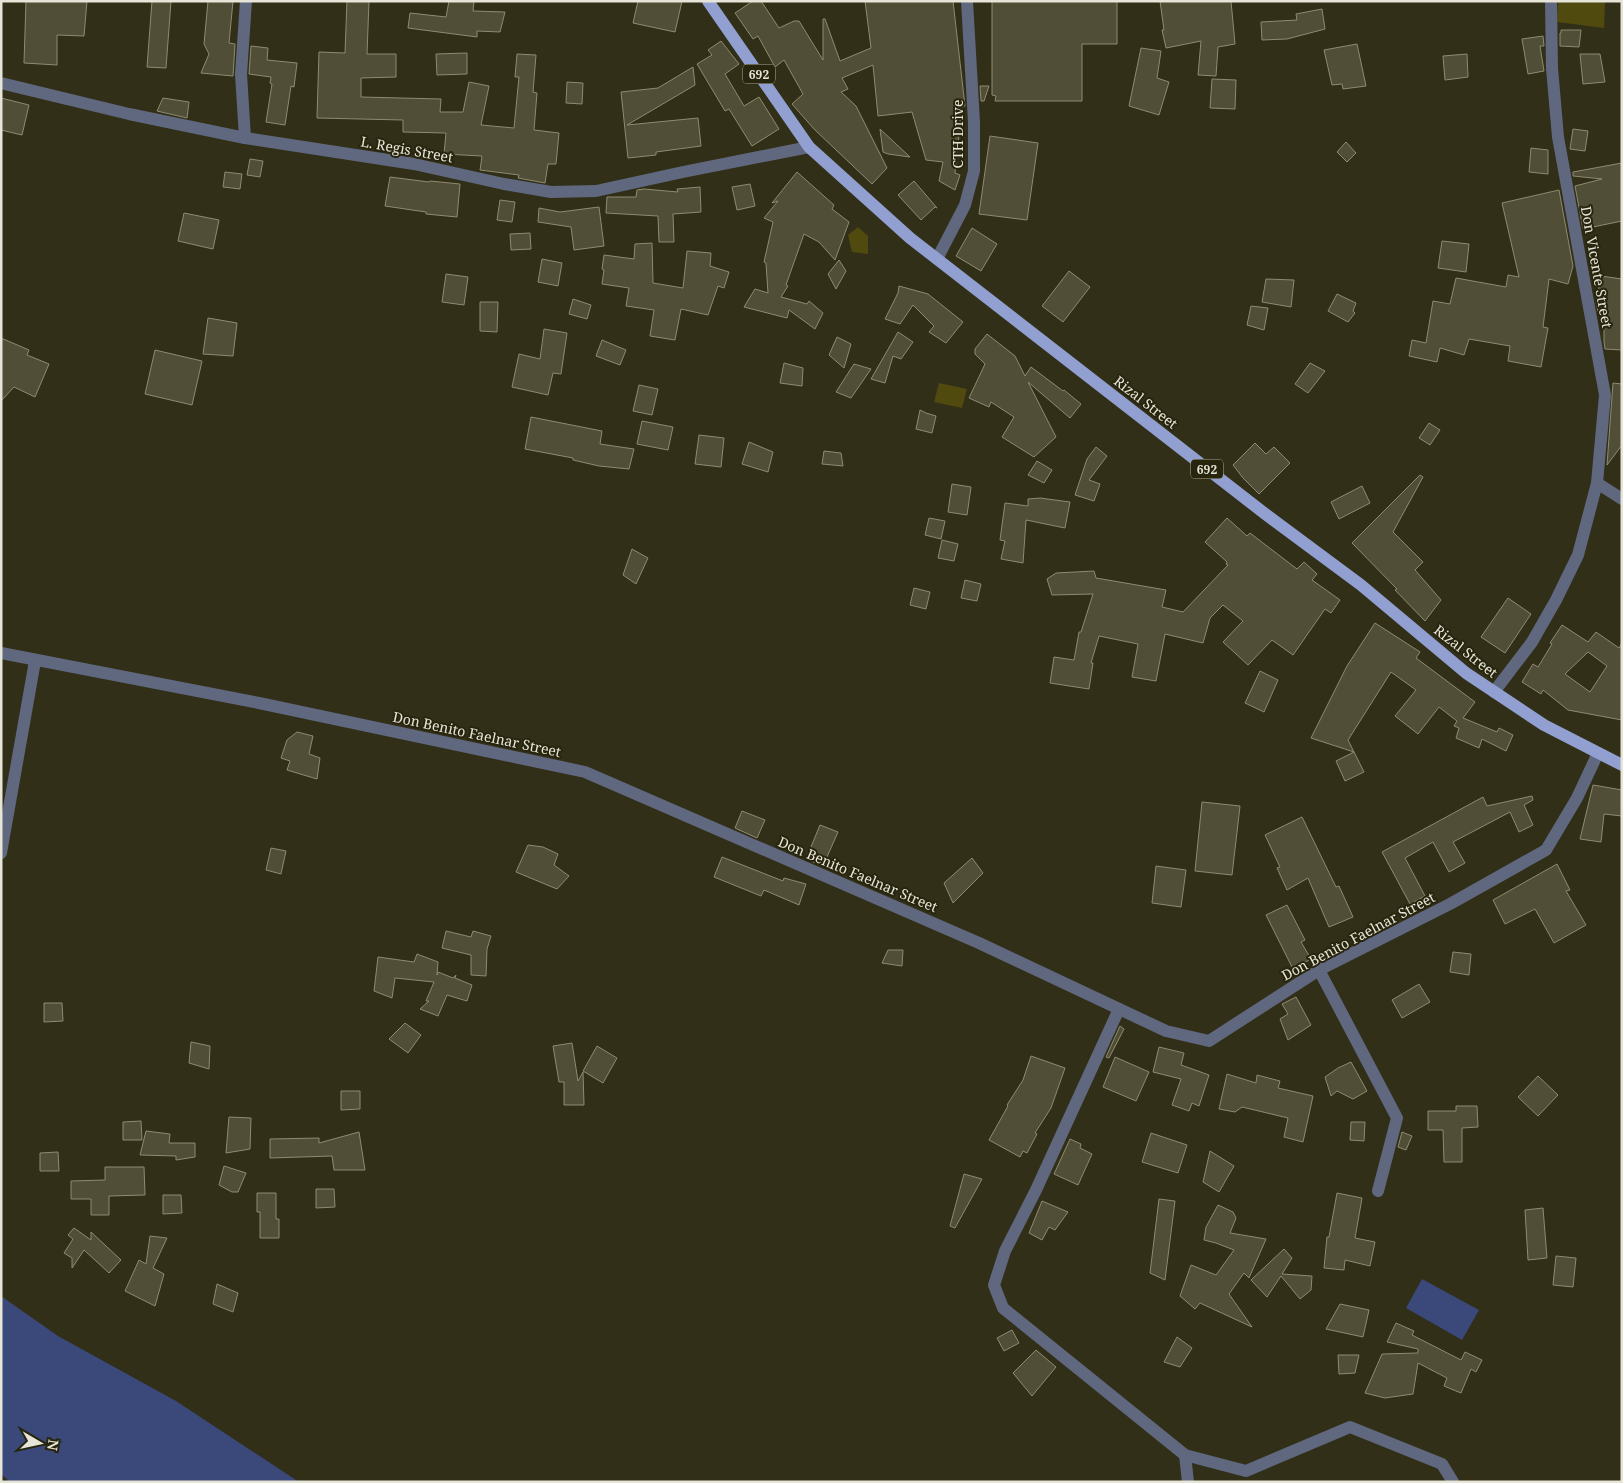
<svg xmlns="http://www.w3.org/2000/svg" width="1623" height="1483" viewBox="0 0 1623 1483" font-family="'Noto Serif',serif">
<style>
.green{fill:#504a0f}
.water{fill:#3b487a}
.building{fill:#504e36;stroke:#8e8b71;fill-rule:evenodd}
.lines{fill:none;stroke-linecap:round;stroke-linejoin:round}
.minor{stroke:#60687f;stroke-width:12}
.major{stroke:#91a0d0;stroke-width:12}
.labels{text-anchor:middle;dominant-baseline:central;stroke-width:4;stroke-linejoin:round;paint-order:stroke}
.shield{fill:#28250e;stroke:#adab9b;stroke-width:1}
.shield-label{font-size:12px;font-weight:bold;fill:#e6e5d7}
.street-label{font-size:14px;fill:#e6e5d7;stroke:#28250e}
</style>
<rect width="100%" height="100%" fill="#312f18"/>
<g class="green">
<polygon points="1558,1 1605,1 1604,28 1557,22"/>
<polygon points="858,227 868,236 868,254 852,252 848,235"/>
<polygon points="939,383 967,389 962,408 934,402"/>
</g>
<g class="water">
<polygon points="1422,1279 1479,1310 1462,1340 1406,1308"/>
<polygon points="1,1296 58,1336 176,1401 299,1482 10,1482 1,1474"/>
</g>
<g class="building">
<polygon points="26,1 87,1 84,36 57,35 57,65 24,63"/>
<polygon points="152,1 171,1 166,68 147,67"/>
<polygon points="208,1 233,1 229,43 235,44 233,76 201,73 209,54 204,44"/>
<polygon points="347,1 369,1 367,54 396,54 396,77 361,78 361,97 441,99 440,112 463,112 469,82 489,86 481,125 514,128 519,77 515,77 517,54 536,55 533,92 537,93 534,130 559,133 556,164 548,164 545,183 518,178 519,175 480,170 482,156 444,154 446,133 403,132 403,120 317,118 319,52 345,53"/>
<polygon points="449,1 474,1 473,11 505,12 500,32 477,31 477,37 408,28 410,13 446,17"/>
<polygon points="638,1 682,1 675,32 633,23"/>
<polygon points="753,1 761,1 779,28 794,21 799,21 823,60 823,19 825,19 840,61 871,48 865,1 953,1 965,106 962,106 955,173 960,175 955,190 939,181 943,162 926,160 912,112 878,116 873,65 842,78 848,89 841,92 856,106 887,168 872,184 814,129 792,104 803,94 784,60 775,67 758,36 753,39 735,13"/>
<polygon points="992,1 1117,1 1117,44 1082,44 1082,101 995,101 996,96 992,95"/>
<polygon points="1160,1 1231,1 1235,44 1218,47 1216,76 1198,75 1201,41 1166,48 1162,30 1164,30"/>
<polygon points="1322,9 1325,29 1287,39 1262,40 1261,22 1297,20 1296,14"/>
<polygon points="1561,30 1581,30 1579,47 1560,46 1560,33 1561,33"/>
<polygon points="1543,36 1544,46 1540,46 1544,71 1528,74 1522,39"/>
<polygon points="721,41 739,64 725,74 744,106 759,97 779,129 752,146 729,109 725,111 697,64 712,55 708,50"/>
<polygon points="1357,44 1366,86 1343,89 1342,84 1332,85 1324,50"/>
<polygon points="251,46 268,48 267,60 297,63 294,87 291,86 285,125 266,122 272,84 270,83 271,77 249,74"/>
<polygon points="1141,48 1161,51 1157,78 1169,82 1159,115 1129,106"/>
<polygon points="467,53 467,74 437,75 436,54"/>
<polygon points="1467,54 1468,77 1445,80 1443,56"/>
<polygon points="1580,54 1600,54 1605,82 1583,84"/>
<polygon points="693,67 695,85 627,125 698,118 701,146 656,152 656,155 628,158 621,92 658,88"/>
<polygon points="1212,79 1236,80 1235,109 1210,108"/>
<polygon points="567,82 583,83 582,104 566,103"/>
<polygon points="980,86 989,86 984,101 981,101"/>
<polygon points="1,98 29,105 22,135 1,130"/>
<polygon points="163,98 189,102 187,118 157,111"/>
<polygon points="880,129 910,157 888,154 883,152"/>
<polygon points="1573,129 1588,131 1585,151 1570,149"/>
<polygon points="990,136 1038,143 1027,220 979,214"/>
<polygon points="1346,142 1356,153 1347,162 1337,152"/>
<polygon points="1531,148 1548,150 1548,174 1529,172"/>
<polygon points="250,159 263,161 260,177 247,175"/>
<polygon points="1622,163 1622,221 1583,229 1575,186 1602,179 1573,176 1573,172"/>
<polygon points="225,172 242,174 240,189 223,187"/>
<polygon points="797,172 834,205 832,209 849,222 835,260 819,242 804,234 786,285 788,286 781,297 807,304 809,301 823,313 815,329 789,310 787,318 744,307 755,289 768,293 766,263 764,262 773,222 764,218 778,201 772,203"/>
<polygon points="390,177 429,182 430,181 460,184 457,217 426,214 426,212 385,206"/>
<polygon points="914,181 937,208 935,207 921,220 898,195"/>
<polygon points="750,184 755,206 737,210 732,187"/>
<polygon points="700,187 701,212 673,214 674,242 659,242 658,216 606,213 607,197 636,197 637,190 644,189 678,192 677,189"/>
<polygon points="1559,190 1573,266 1568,284 1549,279 1543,327 1548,328 1541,367 1508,361 1510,346 1469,339 1464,355 1440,348 1437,362 1409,356 1412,340 1426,343 1433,301 1450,304 1456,278 1506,287 1508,275 1519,277 1502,203"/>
<polygon points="500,200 515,202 512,222 497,220"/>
<polygon points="599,207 604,246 574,250 571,227 538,222 539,208 560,212"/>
<polygon points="184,213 219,220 213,249 178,241"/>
<polygon points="972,228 997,244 981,271 956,256"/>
<polygon points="530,233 531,249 511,250 510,234"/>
<polygon points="1442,241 1469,244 1466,272 1438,268"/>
<polygon points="652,243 653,283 683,288 687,251 711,253 710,266 729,272 724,288 718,286 708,315 681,309 675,340 650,336 654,310 626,306 629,288 602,284 604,270 602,269 604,255 634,259 635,244"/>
<polygon points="542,259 562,263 558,286 538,282"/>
<polygon points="839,260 846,271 836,289 828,274"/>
<polygon points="1069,271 1090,287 1063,322 1042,306"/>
<polygon points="446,274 468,277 464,305 442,302"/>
<polygon points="1601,276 1622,279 1622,350 1605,349 1604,342 1604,314 1598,312 1596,302"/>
<polygon points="1266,279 1294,280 1291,307 1262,302"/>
<polygon points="899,286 928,294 963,322 946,343 929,332 934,326 913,305 900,324 885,319 898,293"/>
<polygon points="1337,294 1356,303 1353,311 1355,313 1348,322 1328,311"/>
<polygon points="573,299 591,305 587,319 569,314"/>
<polygon points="480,302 498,302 497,332 480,331"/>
<polygon points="1251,306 1268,308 1264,330 1247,325"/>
<polygon points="208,318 237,323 233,356 203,354"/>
<polygon points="544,329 567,333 561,374 553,373 548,395 512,387 519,354 540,359"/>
<polygon points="898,332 913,342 901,359 893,356 885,383 871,379"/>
<polygon points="987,334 1015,356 1025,376 1031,367 1063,391 1064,390 1081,404 1070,418 1028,382 1056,437 1034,457 1002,437 1014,417 991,402 989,407 969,398 985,364 975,354 975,349"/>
<polygon points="837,337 851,344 844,368 829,355"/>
<polygon points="1,338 29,350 27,355 49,364 35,397 14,387 1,401"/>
<polygon points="602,340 626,350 620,365 596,356"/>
<polygon points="155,350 202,361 192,405 145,394"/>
<polygon points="784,363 803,368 802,386 780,383"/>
<polygon points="1310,363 1325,371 1308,393 1295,384"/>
<polygon points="854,364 871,369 851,398 836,392"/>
<polygon points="1613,383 1622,384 1622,445 1607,465"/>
<polygon points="639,385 658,389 652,415 633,411"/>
<polygon points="920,410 926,413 936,416 932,433 916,429"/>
<polygon points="531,417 602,431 600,444 634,449 629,469 599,466 573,460 573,458 525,449"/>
<polygon points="642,421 673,427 668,450 637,444"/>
<polygon points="1429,423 1440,430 1430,445 1419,438"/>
<polygon points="699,435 724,438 721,467 695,464"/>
<polygon points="749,442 773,452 768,472 742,464"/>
<polygon points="1255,443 1266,454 1274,447 1290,463 1259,494 1243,478 1233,465"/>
<polygon points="1096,447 1107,456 1089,480 1100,484 1094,501 1075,495 1087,459"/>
<polygon points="824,451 841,453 843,466 822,464"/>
<polygon points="1037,461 1052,470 1044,483 1028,475"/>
<polygon points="1420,475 1423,477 1393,532 1423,562 1415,570 1441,600 1425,621 1395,590 1397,589 1352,543"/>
<polygon points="952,484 971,487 967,515 948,512"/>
<polygon points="1362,486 1370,503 1339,519 1331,502"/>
<polygon points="1040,498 1070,502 1065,528 1026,520 1023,563 1001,559 1005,541 1000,540 1005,503 1028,506 1028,499"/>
<polygon points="929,518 945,521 941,539 925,535"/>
<polygon points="1227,518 1247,536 1250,533 1297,569 1304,562 1317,574 1312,580 1340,600 1331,613 1325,609 1293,655 1272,640 1248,665 1223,642 1243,621 1223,605 1210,618 1203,643 1165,634 1156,681 1132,677 1138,644 1099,636 1091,663 1093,663 1089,689 1050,683 1054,657 1074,660 1079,632 1081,632 1093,594 1052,595 1047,579 1056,573 1094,571 1096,578 1166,590 1162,607 1183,612 1228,565 1226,564 1227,562 1205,542"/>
<polygon points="942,540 958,544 954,561 938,558"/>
<polygon points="632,549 648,558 636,584 623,575"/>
<polygon points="965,580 981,584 977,601 961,598"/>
<polygon points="914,588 930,592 926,609 910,605"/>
<polygon points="1508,598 1531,614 1505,653 1481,637"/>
<polygon points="1375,623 1420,652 1416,658 1475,702 1463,718 1497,732 1499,728 1513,735 1506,751 1482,739 1479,748 1456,738 1459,728 1454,726 1457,721 1439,707 1418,734 1395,716 1416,690 1391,672 1348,740 1354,752 1311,738 1347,666"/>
<path d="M1562,625L1588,642L1596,632L1619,648L1622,643V720L1568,710L1543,690L1541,694L1522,682L1533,664L1538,667L1552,644L1550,643ZM1588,652L1607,666L1590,692L1565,674Z"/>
<polygon points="1260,671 1278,680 1264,712 1245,703"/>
<polygon points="297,732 313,736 309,754 320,758 317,779 287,770 290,761 281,758 287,740"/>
<polygon points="1354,752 1364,772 1345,781 1336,761"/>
<polygon points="1593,785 1622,790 1622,816 1604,814 1601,842 1580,839"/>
<polygon points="1532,796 1533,800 1524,805 1533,825 1519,832 1510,812 1453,842 1465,863 1449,872 1433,842 1405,858 1425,896 1410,904 1382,852 1483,797 1487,806"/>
<polygon points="1202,802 1240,806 1232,875 1195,871"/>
<polygon points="742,811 765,820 757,838 735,828"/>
<polygon points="1302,817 1336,887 1339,886 1353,917 1329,927 1308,878 1287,890 1277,868 1280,867 1265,835"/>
<polygon points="820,825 838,832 823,866 806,859"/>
<polygon points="528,845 543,847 558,854 554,865 569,876 557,889 516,872"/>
<polygon points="271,848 286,851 281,874 266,870"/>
<polygon points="722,857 783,881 784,878 806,884 799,905 764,890 761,896 714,877"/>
<polygon points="972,858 983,873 953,903 944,883"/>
<polygon points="1557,864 1570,890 1566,891 1586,925 1554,943 1535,909 1505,924 1493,900"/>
<polygon points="1156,866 1186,870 1181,907 1152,903"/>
<polygon points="1287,905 1305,940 1301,942 1311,959 1293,969 1266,915"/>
<polygon points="446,931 471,937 473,931 491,936 487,949 486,976 471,975 471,955 442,948"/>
<polygon points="888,950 903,950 902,966 882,963"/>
<polygon points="1453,952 1471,954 1469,975 1450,972"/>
<polygon points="417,954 438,962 437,975 438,972 453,978 456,975 455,978 472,985 467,1001 447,995 438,1016 420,1009 429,1001 426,1001 434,982 395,978 392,998 374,991 378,957 414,962"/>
<polygon points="1419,984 1430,1002 1402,1018 1392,1000"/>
<polygon points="1296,997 1311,1025 1288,1040 1280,1019 1288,1014 1282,1004"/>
<polygon points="44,1003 62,1003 63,1021 44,1022"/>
<polygon points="405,1023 421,1035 408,1053 389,1039"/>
<polygon points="1120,1026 1124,1029 1109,1058 1106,1057"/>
<polygon points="191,1042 210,1046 209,1069 189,1063"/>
<polygon points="572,1043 578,1081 583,1072 584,1105 564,1105 564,1082 559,1082 553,1046"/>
<polygon points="597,1046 617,1058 603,1083 583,1071"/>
<polygon points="1159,1047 1184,1053 1181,1065 1209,1075 1199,1106 1192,1103 1189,1111 1172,1105 1181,1079 1153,1072"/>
<polygon points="1031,1056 1065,1068 1051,1108 1035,1133 1037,1134 1027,1153 1023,1151 1020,1157 989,1140 1008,1106 1007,1105 1023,1080"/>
<polygon points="1115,1057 1149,1072 1136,1101 1103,1087"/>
<polygon points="1351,1062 1367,1091 1353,1099 1337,1091 1331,1096 1325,1077 1338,1068"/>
<polygon points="1227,1074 1256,1083 1257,1075 1280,1081 1278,1088 1313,1096 1303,1142 1284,1137 1288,1118 1242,1107 1235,1112 1219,1109"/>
<polygon points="1538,1076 1558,1095 1538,1116 1518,1097"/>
<polygon points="341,1091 360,1091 360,1109 341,1110"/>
<polygon points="1456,1106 1477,1106 1478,1127 1462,1128 1462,1162 1444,1162 1443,1130 1428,1130 1428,1111 1456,1111"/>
<polygon points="229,1117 251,1118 250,1149 226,1153"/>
<polygon points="141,1121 142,1140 123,1140 123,1122"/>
<polygon points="1351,1122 1365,1122 1364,1141 1350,1140"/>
<polygon points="146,1131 170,1134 169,1143 195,1143 195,1157 176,1160 176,1156 140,1155"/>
<polygon points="359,1132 365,1170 334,1170 332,1156 270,1158 270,1139 319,1138 319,1143"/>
<polygon points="1402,1132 1412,1136 1406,1150 1398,1147"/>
<polygon points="1151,1133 1187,1145 1178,1173 1142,1162"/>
<polygon points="1070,1139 1081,1144 1080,1148 1092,1154 1078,1185 1054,1174"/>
<polygon points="1210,1151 1234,1166 1219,1192 1203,1182"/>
<polygon points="58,1152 59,1171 40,1171 40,1153"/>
<polygon points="224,1166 246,1173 238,1192 232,1192 219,1185"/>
<polygon points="105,1167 144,1167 145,1195 109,1196 109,1215 91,1215 91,1199 71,1199 71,1181 105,1180"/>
<polygon points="964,1174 982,1179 955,1228 950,1226"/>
<polygon points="316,1189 334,1189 335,1207 316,1208"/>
<polygon points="257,1193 276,1193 276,1219 279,1219 279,1238 260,1238 260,1212 257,1212"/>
<polygon points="1337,1193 1362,1198 1355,1238 1375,1242 1370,1266 1345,1260 1344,1270 1324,1268 1327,1237 1329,1237"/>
<polygon points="163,1195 181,1195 182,1213 163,1214"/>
<polygon points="1159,1199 1175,1201 1165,1280 1150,1273"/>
<polygon points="1042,1201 1068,1212 1055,1230 1049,1227 1042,1240 1029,1233"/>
<polygon points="1218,1205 1233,1212 1236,1218 1230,1233 1266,1239 1249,1278 1244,1273 1229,1294 1252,1327 1200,1303 1195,1309 1180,1296 1191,1265 1216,1275 1234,1250 1216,1243 1204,1240 1206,1227"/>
<polygon points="1543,1208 1547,1258 1528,1260 1525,1210"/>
<polygon points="74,1228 91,1240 91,1232 121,1260 109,1273 84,1250 72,1268 72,1258 64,1253 73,1239 68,1235"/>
<polygon points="150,1236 167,1238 153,1268 164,1274 155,1306 125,1291 139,1260 146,1264"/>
<polygon points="1284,1249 1292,1258 1282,1274 1312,1276 1311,1290 1300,1299 1281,1276 1267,1297 1251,1280"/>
<polygon points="1556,1256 1576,1258 1573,1287 1553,1285"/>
<polygon points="217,1284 238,1293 233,1312 213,1304"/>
<polygon points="1340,1304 1369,1310 1363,1337 1326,1329"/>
<polygon points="1396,1323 1414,1331 1412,1335 1461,1360 1465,1352 1482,1360 1476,1372 1471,1369 1461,1393 1444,1386 1447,1378 1418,1363 1413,1394 1385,1398 1365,1393 1382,1354 1418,1353 1418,1349 1387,1342"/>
<polygon points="1012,1330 1019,1343 1004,1351 997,1338"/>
<polygon points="1177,1337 1192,1348 1180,1367 1164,1362"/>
<polygon points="1036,1350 1056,1367 1032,1396 1013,1373"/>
<polygon points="1338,1355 1359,1355 1355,1373 1339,1374"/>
</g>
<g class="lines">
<g class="minor">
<polyline points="1,83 129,114 245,138 414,164 504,184 551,192 596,191 683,172 809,147"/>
<polyline points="245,138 241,74 246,1"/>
<polyline points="937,259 965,205 974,171 974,122 967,1"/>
<polyline points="1597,483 1622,499"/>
<polyline points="1,653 259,703 585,772 979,943 1166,1031 1209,1041 1319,970 1450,904 1546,850 1577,798 1598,753"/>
<polyline points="1494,692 1532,642 1556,600 1578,555 1597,483 1605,395 1558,137 1552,68 1551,1"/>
<polyline points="1,853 35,661"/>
<polyline points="1319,970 1397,1118 1378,1191"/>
<polyline points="1119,1009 1036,1190 1005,1251 994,1285 1003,1308 1185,1455 1246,1471 1350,1427 1442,1464 1453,1482"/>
<polyline points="1185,1455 1188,1482"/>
</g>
<polyline class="major" points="708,1 809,147 910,238 1264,513 1361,585 1466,673 1544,725 1622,765"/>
</g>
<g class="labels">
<g class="shield">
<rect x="743" y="64.5" width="32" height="19" rx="4"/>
<rect x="1191" y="459.5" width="32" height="19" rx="4"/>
</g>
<g class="shield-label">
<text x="759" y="74">692</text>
<text x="1207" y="469">692</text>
</g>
<g class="street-label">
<text transform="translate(957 134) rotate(-90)">CTH Drive</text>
<text transform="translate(407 149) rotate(10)">L. Regis Street</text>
<text transform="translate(1597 267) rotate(80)">Don Vicente Street</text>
<text transform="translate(1146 402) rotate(38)">Rizal Street</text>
<text transform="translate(1466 651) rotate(38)">Rizal Street</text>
<text transform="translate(477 734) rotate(12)">Don Benito Faelnar Street</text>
<text transform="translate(858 874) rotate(23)">Don Benito Faelnar Street</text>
<text transform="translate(1358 936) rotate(-28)">Don Benito Faelnar Street</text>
</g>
</g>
<rect width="1623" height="1483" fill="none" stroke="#e6e5d7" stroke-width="5"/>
<g transform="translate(40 1443) rotate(99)" stroke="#28250e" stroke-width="4" paint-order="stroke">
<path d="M0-4L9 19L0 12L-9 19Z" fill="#e6e5d7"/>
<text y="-8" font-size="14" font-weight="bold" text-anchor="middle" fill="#e6e5d7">N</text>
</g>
</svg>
